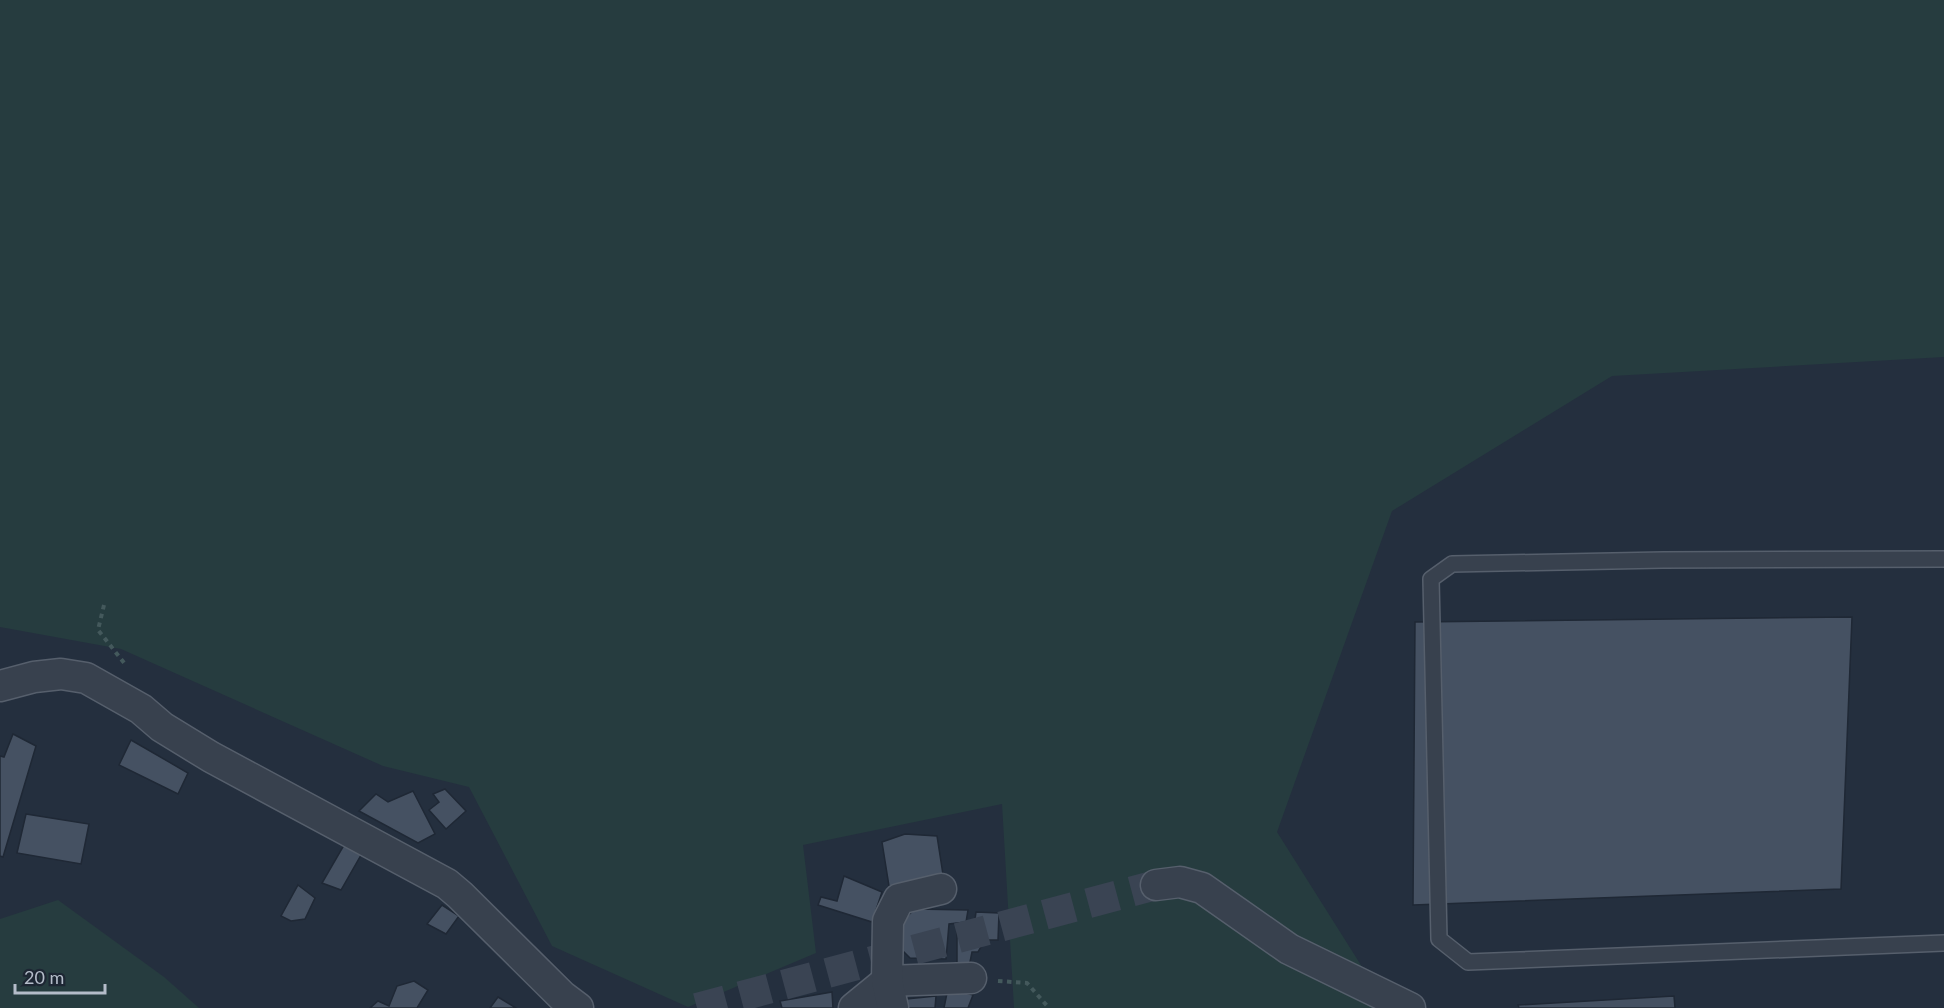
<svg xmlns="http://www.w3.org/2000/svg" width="1944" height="1008" viewBox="0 0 1944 1008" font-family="Lato,sans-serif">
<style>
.green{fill:#263c3f}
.building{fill:#455162;stroke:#1f2835;stroke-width:1.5}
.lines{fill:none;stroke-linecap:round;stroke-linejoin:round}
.street-tunnel{stroke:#3a4453;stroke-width:30;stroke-dasharray:30 15;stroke-linecap:butt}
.lane-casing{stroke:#565f6c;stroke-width:18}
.street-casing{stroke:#565f6c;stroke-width:33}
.path{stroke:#44595c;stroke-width:4;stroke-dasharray:4.5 4.5;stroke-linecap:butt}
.lane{stroke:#38414e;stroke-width:15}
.street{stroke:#38414e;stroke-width:30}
</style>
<rect width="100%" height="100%" fill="#242f3e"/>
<g class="green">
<polygon points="0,0 1944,0 1944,357 1612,376 1392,511 1277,832 1388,1008 1014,1008 1002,804 803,845 816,953 688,1007 552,946 469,787 383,766 121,649 0,627"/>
<polygon points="58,900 164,977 199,1008 0,1008 0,919"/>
</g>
<g class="building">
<polygon points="1852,617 1841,889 1413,905 1415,622"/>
<polygon points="13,734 36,746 3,857 0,856 0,756 4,757"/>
<polygon points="131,740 188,773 178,794 119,765"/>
<polygon points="445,789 466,811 446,829 429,810 439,802 433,794"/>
<polygon points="413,791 435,834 418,843 359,811 376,794 388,802"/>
<polygon points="26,814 89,824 81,864 17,853"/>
<polygon points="905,834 937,836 944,881 889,886 882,842"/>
<polygon points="344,845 361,855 341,890 322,883"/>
<polygon points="844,876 882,892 872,922 818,905 821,897 837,901"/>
<polygon points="298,885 315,898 305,919 291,921 281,916"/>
<polygon points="442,905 459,916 446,934 427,924"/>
<polygon points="915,909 968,910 966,922 949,924 946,959 910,958 896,944 903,920"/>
<polygon points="976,912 999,913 998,940 985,940 978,952 972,952 969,967 957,963 957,930 974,927"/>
<polygon points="414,981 428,990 417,1008 370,1008 378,1001 389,1006 397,986"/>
<polygon points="948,988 973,995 968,1008 944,1008"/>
<polygon points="832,992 833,1008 782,1008 780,1001"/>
<polygon points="936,996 935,1008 907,1008 906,999"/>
<polygon points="1674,996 1675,1008 1519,1008 1518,1005"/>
<polygon points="498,997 516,1008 490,1008"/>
</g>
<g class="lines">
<polyline class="street-tunnel" points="697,1008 1156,885"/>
<defs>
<polyline id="lane" points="1944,559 1663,560 1452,564 1431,579 1439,939 1468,962 1944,943"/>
<g id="street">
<polyline points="0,686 34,677 61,674 86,678 141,709 162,727 211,757 447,884 460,895 562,996 578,1008"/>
<polyline points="1156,885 1180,882 1202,888 1289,949 1410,1008"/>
<polyline points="854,1008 887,981 971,978"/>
<polyline points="893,1008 887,981 888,921 899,899 941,889"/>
</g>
</defs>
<use href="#lane" class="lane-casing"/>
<use href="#street" class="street-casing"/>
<g class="path">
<polyline points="104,605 98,630 125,664"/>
<polyline points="998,981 1027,983 1049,1008"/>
</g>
<use href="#lane" class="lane"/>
<use href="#street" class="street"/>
</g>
<path d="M15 984v9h90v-9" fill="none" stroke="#b4bcc9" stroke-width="3"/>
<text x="24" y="984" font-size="18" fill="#b4bcc9" stroke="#1d2633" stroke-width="4.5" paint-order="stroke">20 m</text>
</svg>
